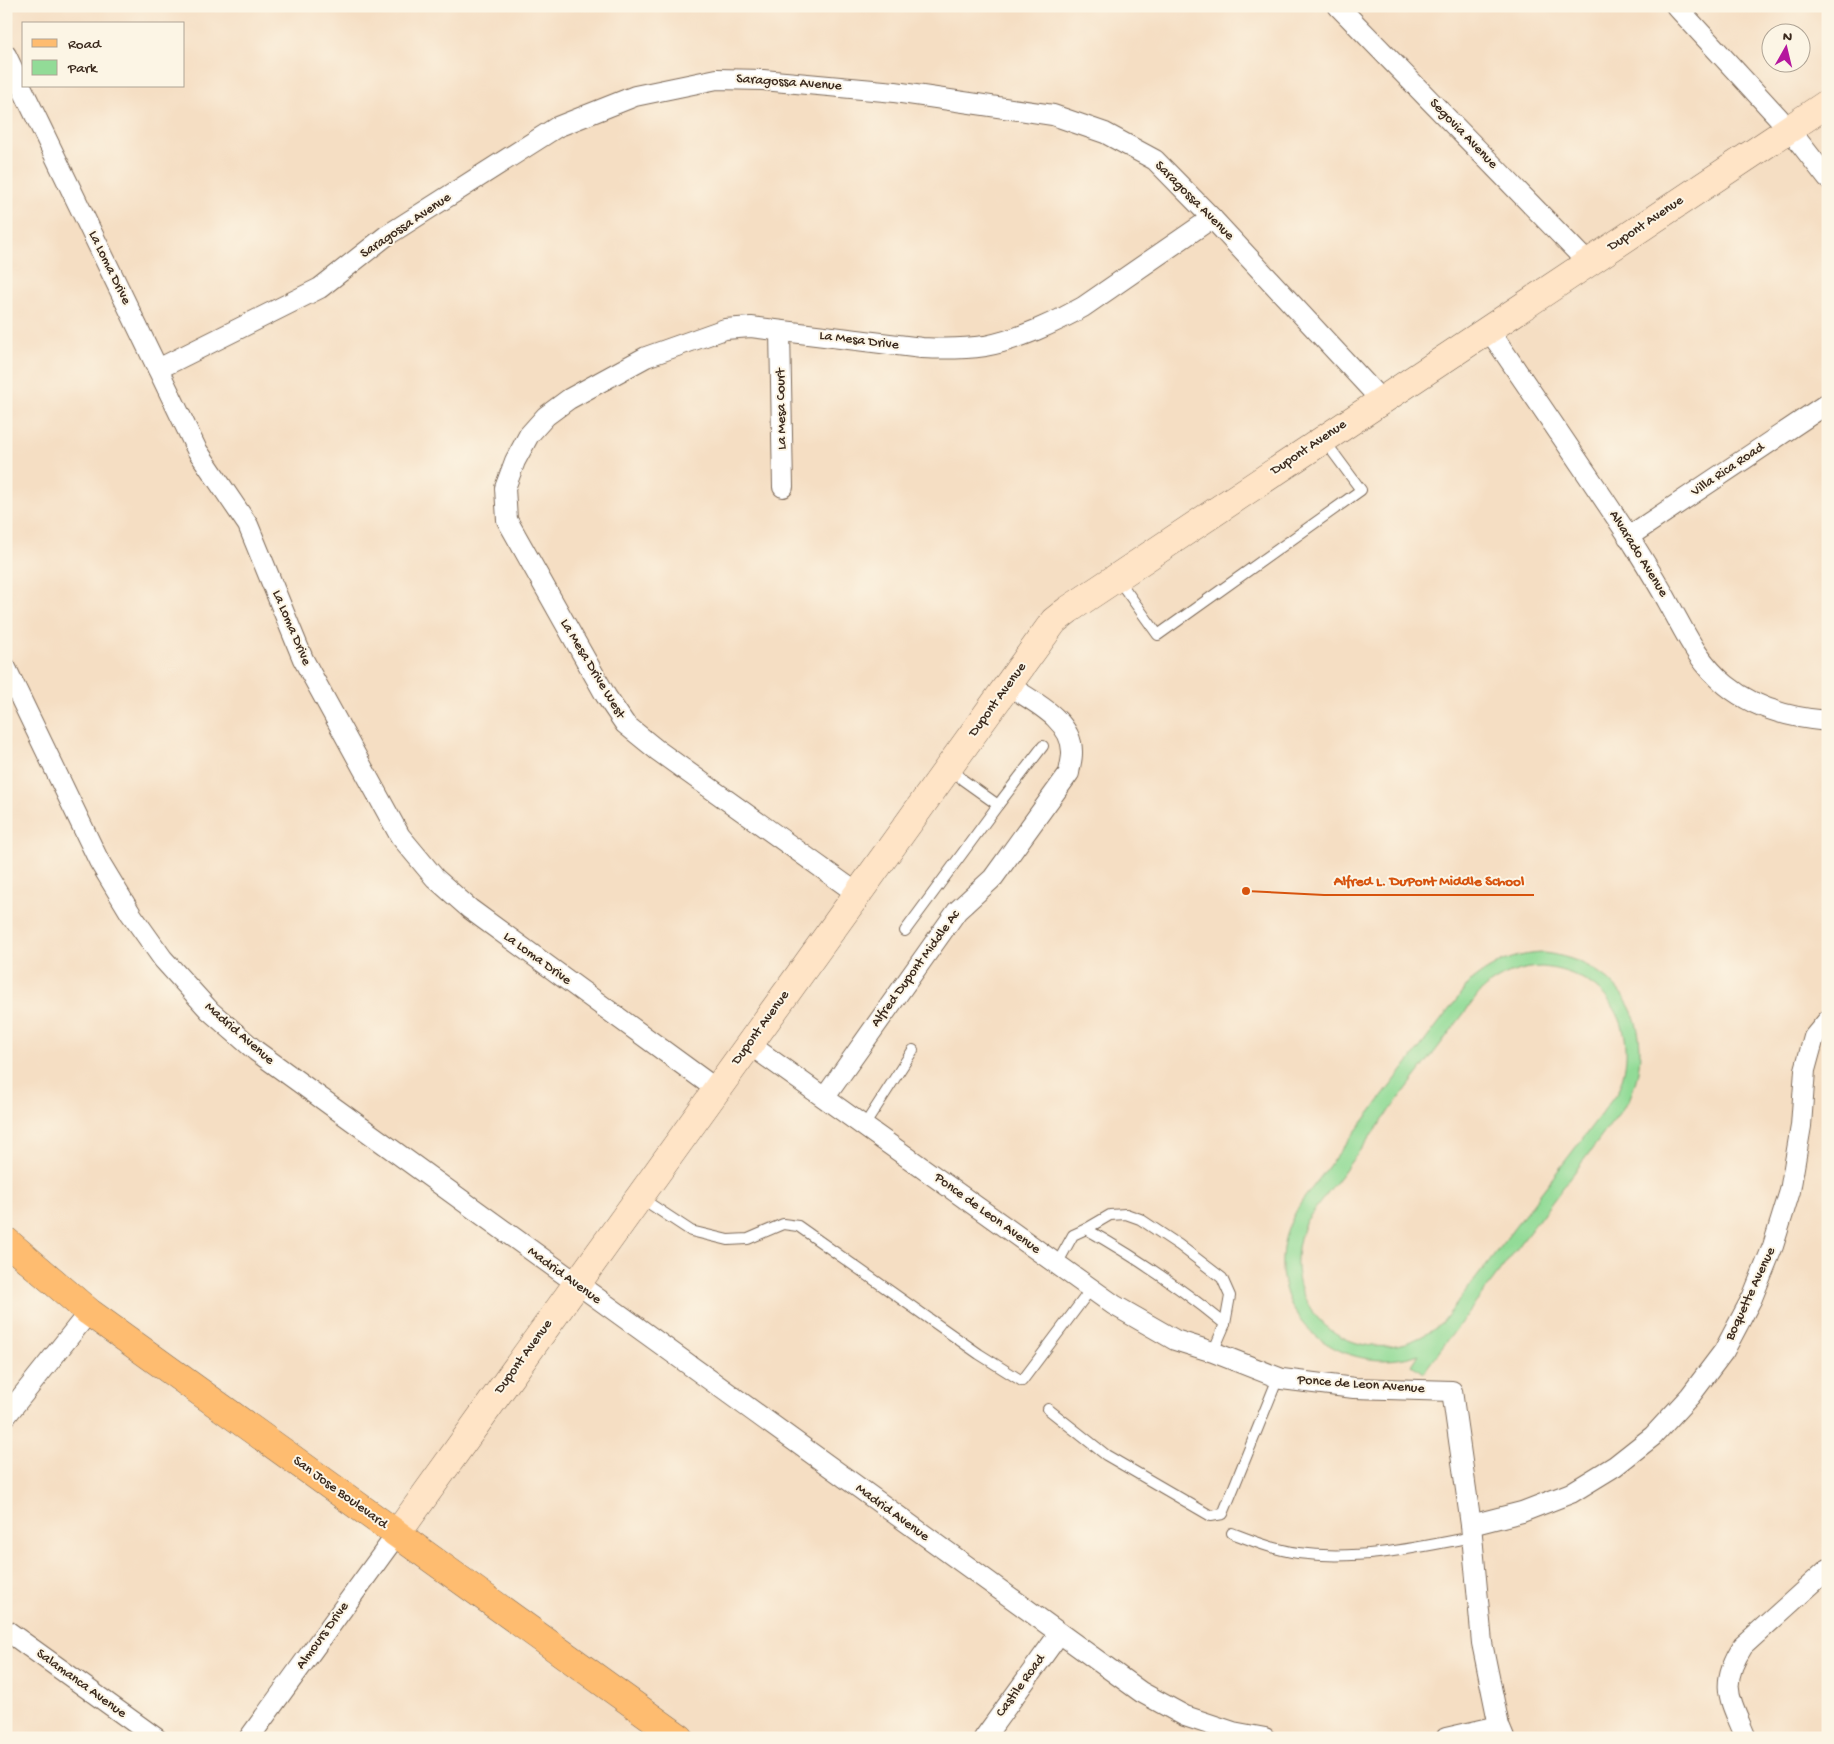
<svg xmlns="http://www.w3.org/2000/svg" width="1834" height="1744" viewBox="0 0 1834 1744" font-family="'Gochi Hand',sans-serif">
<style>
.green{fill:#92db97;stroke:#66825a;fill-rule:evenodd}
.lines{fill:none;stroke-linecap:round;stroke-linejoin:round}
.lane-casing{stroke:#7c6958;stroke-width:12}
.street-casing{stroke:#7c6958;stroke-width:22}
.secondary-casing{stroke:#7c6958;stroke-width:29}
.primary-casing{stroke:#7c6958;stroke-width:29}
.lane{stroke:#fff;stroke-width:10}
.street{stroke:#fff;stroke-width:20}
.secondary{stroke:#ffe4c6;stroke-width:28}
.primary{stroke:#febc70;stroke-width:28}
.labels{text-anchor:middle;dominant-baseline:central;stroke-width:4;stroke-linejoin:round;paint-order:stroke}
.street-label{font-size:14px;fill:#3b2a1e;stroke:#fcf5e5}
.leader{fill:none;stroke:#d7540e;stroke-width:2}
.callout-dot{fill:#d7540e;stroke:#fcf5e5;stroke-width:2}
.callout-label{font-size:15px;text-anchor:middle;font-weight:bold;fill:#d7540e;stroke:#fcf5e5;stroke-width:4;stroke-linejoin:round;paint-order:stroke}
</style>
<rect width="100%" height="100%" fill="#fcf5e5"/>
<filter id="ink" filterUnits="userSpaceOnUse"><feTurbulence type="fractalNoise" baseFrequency=".02" numOctaves="2"/><feDisplacementMap in="SourceGraphic" scale="10" xChannelSelector="R" yChannelSelector="G"/><feConvolveMatrix kernelMatrix="1 2 1 2 8 2 1 2 1" color-interpolation-filters="sRGB"/></filter>
<filter id="wash" filterUnits="userSpaceOnUse"><feTurbulence type="fractalNoise" baseFrequency=".0096" numOctaves="4" result="noise"/><feDisplacementMap in="SourceGraphic" scale="20" xChannelSelector="R" yChannelSelector="G"/><feGaussianBlur stdDeviation="1.12" result="paint"/><feColorMatrix in="noise" values="0 0 0 0 0 0 0 0 0 0 0 0 0 0 0 0 0 1.4 0 .05"/><feComposite in="paint" operator="in"/></filter>
<g filter="url(#wash)">
<rect width="100%" height="100%" fill="#f5dec3"/>
<path class="green" d="M1543,953C1620,961 1661,1027 1629,1100L1423,1373L1412,1365L1419,1354C1353,1377 1278,1331 1282,1258C1283,1236 1291,1219 1302,1201L1471,981C1493,963 1515,954 1543,953ZM1542,967C1609,973 1644,1032 1617,1093L1442,1323C1366,1386 1266,1312 1306,1221L1481,991C1500,975 1518,968 1542,967Z"/>
</g>
<g filter="url(#ink)">
<g class="lines">
<defs>
<g id="lane">
<polyline points="1117,578 1158,635 1361,490 1324,440"/>
<polyline points="998,805 1043,746"/>
<polyline points="905,931 998,805 963,780 951,767"/>
<polyline points="864,1126 913,1050"/>
<polyline points="641,1198 691,1231 728,1240 748,1239 783,1224 798,1226 979,1354 1022,1381 1091,1289"/>
<polyline points="1086,1229 1110,1215 1126,1214 1140,1219 1179,1245 1222,1278 1230,1296 1225,1324"/>
<path d="M1057,1264L1073,1235L1086,1229C1134,1256 1182,1289 1225,1324L1213,1352"/>
<polyline points="1048,1409 1106,1455 1211,1516 1223,1514 1278,1378"/>
<path d="M1232,1533C1253,1541 1275,1550 1298,1553C1356,1561 1416,1548 1472,1537"/>
</g>
<g id="street">
<polyline points="1338,6 1588,263"/>
<polyline points="1676,6 1789,129 1828,179"/>
<polyline points="6,55 197,450 248,525 303,659 400,836 435,878 470,909 716,1089"/>
<path d="M1489,330C1536,399 1583,467 1629,537C1642,558 1656,580 1668,602C1686,634 1697,661 1726,685C1755,709 1791,718 1828,721"/>
<polyline points="780,331 783,487"/>
<polyline points="158,369 320,288 386,236 557,127 635,96 717,79 763,80 895,92 1053,115 1105,133 1155,160 1212,218 1381,400"/>
<polyline points="1628,537 1828,403"/>
<polyline points="6,668 99,861 131,914 163,959 210,1011 256,1051 1141,1692 1185,1716 1233,1732 1265,1738"/>
<path d="M858,894L657,750L625,724L606,696L507,520L505,488L515,461L529,435L546,416L569,399L646,357L725,329L751,327L922,348C943,349 964,349 985,346C1017,340 1055,323 1083,307L1212,218"/>
<polyline points="749,1044 1114,1305 1175,1340 1213,1352 1282,1379 1354,1388 1452,1391 1471,1525 1482,1643 1499,1726 1504,1738"/>
<path d="M825,1097L957,911L993,878L1069,773C1070,766 1072,760 1072,753C1073,720 1032,701 1008,685"/>
<polyline points="6,1416 89,1312"/>
<polyline points="1471,1525 1522,1512 1571,1493 1615,1466 1653,1436 1690,1396 1724,1351 1752,1298 1773,1246 1790,1191 1801,1126 1805,1070 1814,1037 1828,1020"/>
<polyline points="6,1630 156,1738"/>
<polyline points="249,1738 397,1534"/>
<polyline points="984,1738 1059,1634"/>
<polyline points="1446,1738 1499,1726"/>
<path d="M1746,1738C1730,1699 1718,1685 1743,1646L1828,1569"/>
</g>
<polyline id="secondary" points="397,1534 1054,621 1068,610 1828,103"/>
<polyline id="primary" points="6,1241 89,1312 680,1738"/>
</defs>
<use href="#lane" class="lane-casing"/>
<use href="#street" class="street-casing"/>
<use href="#secondary" class="secondary-casing"/>
<use href="#primary" class="primary-casing"/>
<use href="#lane" class="lane"/>
<use href="#street" class="street"/>
<use href="#secondary" class="secondary"/>
<use href="#primary" class="primary"/>
</g>
</g>
<g class="labels">
<g class="street-label">
<text transform="translate(789 83) rotate(4)">Saragossa Avenue</text>
<text transform="translate(1463 134) rotate(46)">Segovia Avenue</text>
<text transform="translate(1194 201) rotate(45)">Saragossa Avenue</text>
<text transform="translate(1646 224) rotate(-34)">Dupont Avenue</text>
<text transform="translate(406 226) rotate(-34)">Saragossa Avenue</text>
<text transform="translate(109 268) rotate(64)">La Loma Drive</text>
<text transform="translate(859 341) rotate(7)">La Mesa Drive</text>
<text transform="translate(782 409) rotate(-91)">La Mesa Court</text>
<text transform="translate(1309 448) rotate(-34)">Dupont Avenue</text>
<text transform="translate(1728 470) rotate(-34)">Villa Rica Road</text>
<text transform="translate(1638 554) rotate(58)">Alvarado Avenue</text>
<text transform="translate(291 628) rotate(67)">La Loma Drive</text>
<text transform="translate(592 669) rotate(59)">La Mesa Drive West</text>
<text transform="translate(998 700) rotate(-54)">Dupont Avenue</text>
<text transform="translate(537 959) rotate(36)">La Loma Drive</text>
<text transform="translate(916 969) rotate(-54)">Alfred Dupont Middle Ac</text>
<text transform="translate(761 1028) rotate(-54)">Dupont Avenue</text>
<text transform="translate(239 1034) rotate(41)">Madrid Avenue</text>
<text transform="translate(987 1214) rotate(36)">Ponce de Leon Avenue</text>
<text transform="translate(564 1276) rotate(36)">Madrid Avenue</text>
<text transform="translate(1751 1294) rotate(-65)">Boquette Avenue</text>
<text transform="translate(524 1357) rotate(-54)">Dupont Avenue</text>
<text transform="translate(1361 1385) rotate(4)">Ponce de Leon Avenue</text>
<text transform="translate(340 1493) rotate(36)">San Jose Boulevard</text>
<text transform="translate(892 1513) rotate(36)">Madrid Avenue</text>
<text transform="translate(323 1636) rotate(-54)">Almours Drive</text>
<text transform="translate(81 1684) rotate(36)">Salamanca Avenue</text>
<text transform="translate(1021 1686) rotate(-54)">Castile Road</text>
</g>
</g>
<path class="leader" d="M1246 891L1324 895H1534"/>
<circle class="callout-dot" cx="1246" cy="891" r="5"/>
<g class="callout-label">
<text x="1429" y="885">Alfred L. DuPont Middle School</text>
</g>
<rect width="1834" height="1744" fill="none" stroke="#fcf5e5" stroke-width="25"/>
<rect x="22" y="22" width="162" height="65" fill="#fcf5e5" stroke="#afa495"/>
<rect x="32" y="39" width="25" height="8" fill="#febc70" stroke="#afa495"/>
<text x="68" y="48" font-size="15" fill="#3b2a1e">Road</text>
<rect x="32" y="60" width="25" height="15" fill="#92db97" stroke="#afa495"/>
<text x="68" y="72" font-size="15" fill="#3b2a1e">Park</text>
<g transform="translate(1786 48) rotate(8)"><circle r="24" fill="#fcf5e5" stroke="#afa495"/>
<path d="M0-4L9 19L0 12L-9 19Z" fill="#b5179e"/>
<text y="-8" font-size="14" font-weight="bold" text-anchor="middle" fill="#3b2a1e">N</text>
</g>
</svg>
